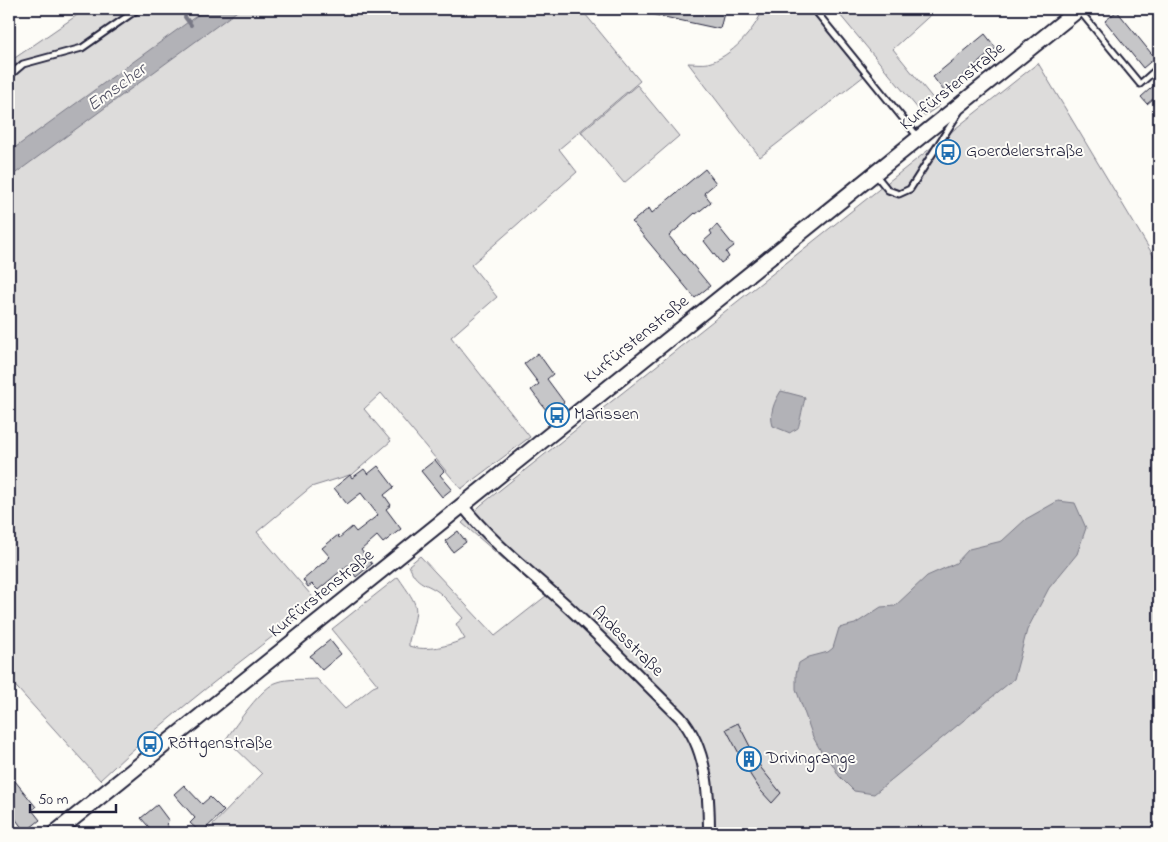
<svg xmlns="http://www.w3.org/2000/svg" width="1168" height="842" viewBox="0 0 1168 842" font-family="'Indie Flower',sans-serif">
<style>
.green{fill:#dddcdb;stroke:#807f8b}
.water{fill:#b2b2b7;stroke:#787885}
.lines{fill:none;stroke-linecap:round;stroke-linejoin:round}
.stream{stroke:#787885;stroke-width:4}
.building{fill:#c6c6c8;stroke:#22223b}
.service-casing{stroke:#22223b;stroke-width:9}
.minor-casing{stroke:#22223b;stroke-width:14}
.secondary-casing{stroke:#22223b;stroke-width:18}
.service{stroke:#fdfcf7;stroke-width:5}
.minor{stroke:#fdfcf7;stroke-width:10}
.secondary{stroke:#fdfcf7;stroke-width:14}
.labels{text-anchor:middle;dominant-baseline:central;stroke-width:4;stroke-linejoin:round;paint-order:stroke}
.street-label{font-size:18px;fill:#22223b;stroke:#fdfcf7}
.poi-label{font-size:18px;fill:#22223b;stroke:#fdfcf7;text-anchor:start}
.water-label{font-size:19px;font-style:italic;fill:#545466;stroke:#fdfcf7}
</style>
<rect width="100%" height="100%" fill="#fdfcf7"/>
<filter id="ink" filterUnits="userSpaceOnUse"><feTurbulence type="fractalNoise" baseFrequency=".02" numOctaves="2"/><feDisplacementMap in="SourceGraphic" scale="10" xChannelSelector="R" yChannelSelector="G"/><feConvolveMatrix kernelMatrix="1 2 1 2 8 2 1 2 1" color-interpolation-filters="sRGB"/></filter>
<g filter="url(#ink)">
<g class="green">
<path d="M86,9H581L640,81L559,149L577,172L471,265L497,297L451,337L530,437L461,489L381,393L364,409L391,441L353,474L311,487L257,532L317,602C243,660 168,715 100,780L9,679V62Z"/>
<path d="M763,9H809L864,76L760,157L688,63C694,63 702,64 708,63C731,57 755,30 763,9Z"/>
<polygon points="835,9 937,9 893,49 939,106 924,116"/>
<path d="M1038,63L1159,265V833H207L206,832L262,774L226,739C236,725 262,686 278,682C289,678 305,680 317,679L345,709L373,687L378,685L332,629L398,577C420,609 419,604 409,641V646C428,652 447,646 465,639L456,624L463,618C455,610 449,601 441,594C427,582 416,586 409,565L420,556L495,636L546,596L462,523L481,505Z"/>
<polygon points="637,85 679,136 624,183 581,132"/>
</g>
<g class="water">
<polygon points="206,9 240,9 9,178 9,152"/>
<path d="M781,391L804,397L805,399C803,404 799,427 798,428C797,429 790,432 790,433L773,426C769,414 774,402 781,391Z"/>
<polygon points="1058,501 1075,503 1086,528 1077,554 1049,588 1027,630 1014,679 874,794 854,791 839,776 833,765 822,753 813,737 796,689 796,674 799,663 809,657 828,652 833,648 839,628 855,624 881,607 895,606 927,576 956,563 969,549 1002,541 1026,519"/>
</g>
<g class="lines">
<polyline class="stream" points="185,17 191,25"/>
</g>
<g class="building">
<polygon points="646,9 725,9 720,29 646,13"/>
<polygon points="1117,11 1155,58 1143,68 1105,21"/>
<polygon points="985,34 996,48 944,91 933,77"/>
<polygon points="1159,81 1159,94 1147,104 1141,97"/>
<polygon points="705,169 716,183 704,193 711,202 696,214 695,213 669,236 710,286 695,298 632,222 649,208 652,213"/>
<polygon points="717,225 734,246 726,252 729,257 721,263 704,241 712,234 710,231"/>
<polygon points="538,353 553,374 547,379 564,402 549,414 531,390 539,384 524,364"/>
<polygon points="435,460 444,471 440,475 452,489 442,497 421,471"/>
<polygon points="378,466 394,487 384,495 391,505 386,509 401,529 383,543 377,536 361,550 372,564 356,577 348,565 318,590 312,584 308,587 303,580 330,557 322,548 338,535 339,538 352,527 356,532 378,515 361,493 347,504 334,488 350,475 352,478 364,469 368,474"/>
<polygon points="458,531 466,542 453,552 445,541"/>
<polygon points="330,640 341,654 322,670 310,656"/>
<polygon points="738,723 761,768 781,793 772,803 761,791 751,776 726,729"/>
<polygon points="15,781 36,807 32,810 40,820 25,832 9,810 9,786"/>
<polygon points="184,785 202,804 210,797 224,811 201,833 190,823 195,818 174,794"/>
<polygon points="157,805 169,821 166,824 173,833 154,833 141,818"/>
</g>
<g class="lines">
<defs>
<g id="service">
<polyline points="814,9 918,137"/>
<polyline points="1079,10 1140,84 1159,67"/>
<polyline points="9,76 23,64 82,48 138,9"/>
<polyline points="875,174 888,190 899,194 910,189 959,112"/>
</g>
<path id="minor" d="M462,505C492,543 531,573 566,605C605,641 642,680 680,717C707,748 709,793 709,833"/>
<polyline id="secondary" points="55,833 1079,9"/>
</defs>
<use href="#service" class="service-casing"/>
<use href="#minor" class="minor-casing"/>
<use href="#secondary" class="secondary-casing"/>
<use href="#service" class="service"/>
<use href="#minor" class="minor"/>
<use href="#secondary" class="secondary"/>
</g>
</g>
<defs>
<symbol id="bus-ring" viewBox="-11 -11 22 22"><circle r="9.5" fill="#fdfcf7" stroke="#1f6fb2" stroke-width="1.5"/><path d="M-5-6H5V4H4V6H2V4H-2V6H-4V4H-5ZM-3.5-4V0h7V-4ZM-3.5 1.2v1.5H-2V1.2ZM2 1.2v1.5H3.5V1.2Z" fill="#1f6fb2"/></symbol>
<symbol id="building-ring" viewBox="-11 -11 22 22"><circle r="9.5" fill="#fdfcf7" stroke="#1f6fb2" stroke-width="1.5"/><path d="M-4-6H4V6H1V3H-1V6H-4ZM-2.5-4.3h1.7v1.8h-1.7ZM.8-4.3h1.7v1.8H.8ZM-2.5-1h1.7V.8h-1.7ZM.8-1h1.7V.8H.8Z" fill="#1f6fb2"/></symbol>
</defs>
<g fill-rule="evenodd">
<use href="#bus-ring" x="934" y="138" width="28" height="28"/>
<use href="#bus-ring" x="543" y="401" width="28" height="28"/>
<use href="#bus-ring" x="136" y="730" width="28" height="28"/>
<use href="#building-ring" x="735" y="745" width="28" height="28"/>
</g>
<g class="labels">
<g class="street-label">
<text transform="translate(953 87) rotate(-39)">Kurfürstenstraße</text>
<text transform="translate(637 340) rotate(-39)">Kurfürstenstraße</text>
<text transform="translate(322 594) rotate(-39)">Kurfürstenstraße</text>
<text transform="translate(627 642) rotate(44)">Ardesstraße</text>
</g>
<g class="poi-label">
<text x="966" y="152">Goerdelerstraße</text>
<text x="574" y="415">Marissen</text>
<text x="168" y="744">Röttgenstraße</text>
<text x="766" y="759">Drivingrange</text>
</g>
<g class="water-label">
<text transform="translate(117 88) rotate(-36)">Emscher</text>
</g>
</g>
<rect width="1168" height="842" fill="none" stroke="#fdfcf7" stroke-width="30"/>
<rect x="15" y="15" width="1138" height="812" fill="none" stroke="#22223b" stroke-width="2" filter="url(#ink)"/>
<path d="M30 804v8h86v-8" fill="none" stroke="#22223b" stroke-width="2.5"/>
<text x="38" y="804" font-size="15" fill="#22223b" stroke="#fdfcf7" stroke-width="4" paint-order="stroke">50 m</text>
</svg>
